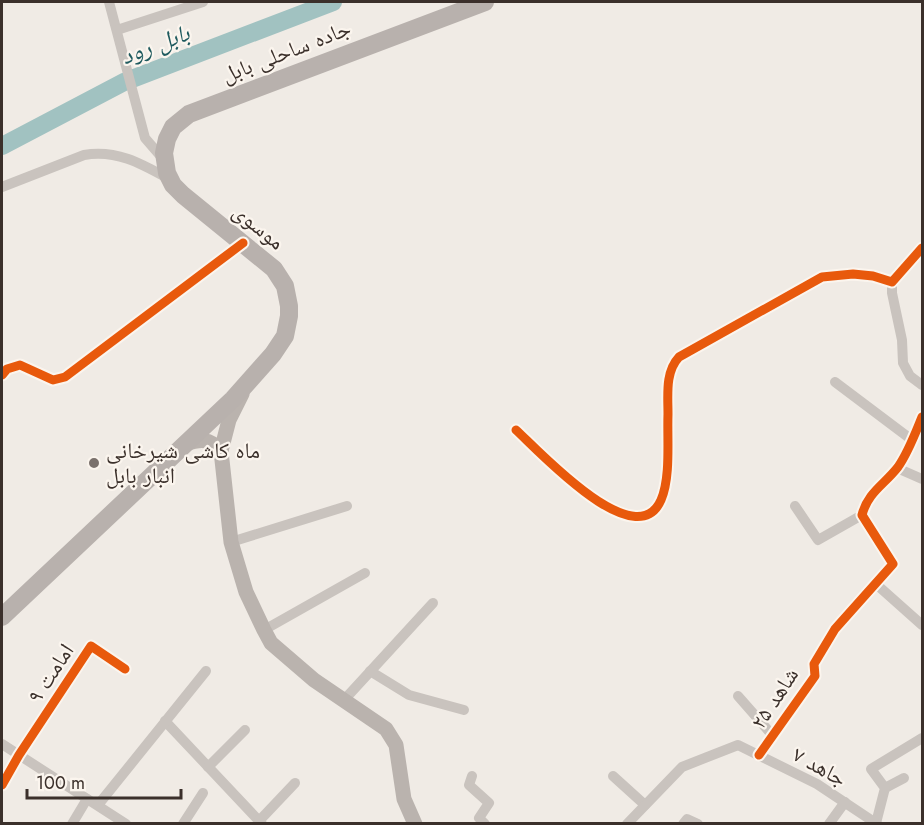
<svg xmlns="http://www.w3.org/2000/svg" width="924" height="825" viewBox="0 0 924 825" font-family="Jost,'Noto Naskh Arabic',sans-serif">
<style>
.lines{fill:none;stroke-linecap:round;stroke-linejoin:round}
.river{stroke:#a1c2c1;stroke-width:18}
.street{stroke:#c9c3be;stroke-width:10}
.secondary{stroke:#bab3ae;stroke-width:15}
.primary{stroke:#b8b1ad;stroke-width:18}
.cycleway-casing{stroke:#fbf5ee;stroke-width:13}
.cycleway{stroke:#e8590c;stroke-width:9}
.poi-dot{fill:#7a716c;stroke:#fbf5ee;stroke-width:2}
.labels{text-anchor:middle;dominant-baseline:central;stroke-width:4.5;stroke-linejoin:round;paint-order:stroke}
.street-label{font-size:22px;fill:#3b302b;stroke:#fbf5ee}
.poi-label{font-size:22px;fill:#3b302b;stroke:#fbf5ee;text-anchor:start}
.water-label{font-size:24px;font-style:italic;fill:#1f5a5e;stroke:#fbf5ee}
</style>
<rect width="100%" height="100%" fill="#f0ebe5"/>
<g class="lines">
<polyline class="river" points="2,146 124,82 333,2"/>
<g class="street">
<polyline points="109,2 145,138 164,160"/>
<polyline points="117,30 203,2"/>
<path d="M2,187L84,155C116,149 142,164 169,179"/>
<polyline points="892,282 892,293 902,340 903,363 910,376 922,385"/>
<polyline points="2,375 7,369 20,365 53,380 65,377 243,243"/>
<polyline points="835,382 912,440"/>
<path d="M516,430C538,450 636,557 661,500C671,477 667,439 668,414C668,395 665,372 679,357L822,277L853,274L873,276L892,282L922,248"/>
<polyline points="897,468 922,479"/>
<polyline points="795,506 818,540 862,515"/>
<polyline points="231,542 347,506"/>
<polyline points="876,584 922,625"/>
<polyline points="264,630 365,573"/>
<polyline points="370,671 409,695 464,710"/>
<polyline points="738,696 773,736"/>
<polyline points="344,700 433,603"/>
<polyline points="165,721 262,824"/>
<polyline points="2,744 126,824"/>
<path d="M759,755L815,676L814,664L835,629L893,564L862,515C868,492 884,485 898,467C908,453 915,434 922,417"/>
<polyline points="208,767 245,730"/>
<polyline points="472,776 469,785 489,803 479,818 485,824"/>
<polyline points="613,776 645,805"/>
<polyline points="2,785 19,755 91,646 125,669"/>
<polyline points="885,788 904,778"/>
<polyline points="98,805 206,671"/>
<polyline points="259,821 295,783"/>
<polyline points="876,823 885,788 871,769 922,738"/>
<polyline points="72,824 87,799"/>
<polyline points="183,824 203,793"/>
<polyline points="627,824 682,767 738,745 817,784 877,824"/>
<polyline points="683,824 687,819 698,824"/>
<polyline points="829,824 845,802"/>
</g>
<g class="secondary">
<path d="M185,444C201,439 209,438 221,451L229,420L242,394"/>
<polyline points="221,451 231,542 246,592 264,630 271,643 314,680 386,729 396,745 404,799 415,824"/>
</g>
<polyline class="primary" points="2,617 233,399 273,354 285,336 289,316 289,306 285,286 274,269 183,195 173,185 167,173 164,153 167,139 173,127 189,114 485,2"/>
<defs>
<g id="cycleway">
<polyline points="2,375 7,369 20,365 53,380 65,377 243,243"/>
<path d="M516,430C538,450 636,557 661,500C671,477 667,439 668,414C668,395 665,372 679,357L822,277L853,274L873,276L892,282L922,248"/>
<path d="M759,755L815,676L814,664L835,629L893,564L862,515C868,492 884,485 898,467C908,453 915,434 922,417"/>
<polyline points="2,785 19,755 91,646 125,669"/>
</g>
</defs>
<use href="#cycleway" class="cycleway-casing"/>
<use href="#cycleway" class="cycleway"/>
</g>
<circle class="poi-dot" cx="94" cy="463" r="6"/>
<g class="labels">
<g class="street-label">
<text transform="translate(286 51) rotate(-21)">جاده ساحلی بابل</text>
<text transform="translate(259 226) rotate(39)">موسوی</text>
<text transform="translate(50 673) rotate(-57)">امامت ۹</text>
<text transform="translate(774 698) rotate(-57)">شاهد ۲۵</text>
<text transform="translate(820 766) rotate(29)">جاهد ۷</text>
</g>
<g class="poi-label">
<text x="106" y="450">ماه کاشی شیرخانی<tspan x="106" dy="25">انبار بابل</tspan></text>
</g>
<g class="water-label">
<text transform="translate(155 44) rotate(-21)">بابل رود</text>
</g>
</g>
<rect width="924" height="825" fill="none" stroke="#3b302b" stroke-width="6"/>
<path d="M27 789v9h154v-9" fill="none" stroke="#3b302b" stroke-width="3"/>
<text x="36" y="789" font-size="18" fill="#3b302b" stroke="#fbf5ee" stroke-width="4.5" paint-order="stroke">100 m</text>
</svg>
